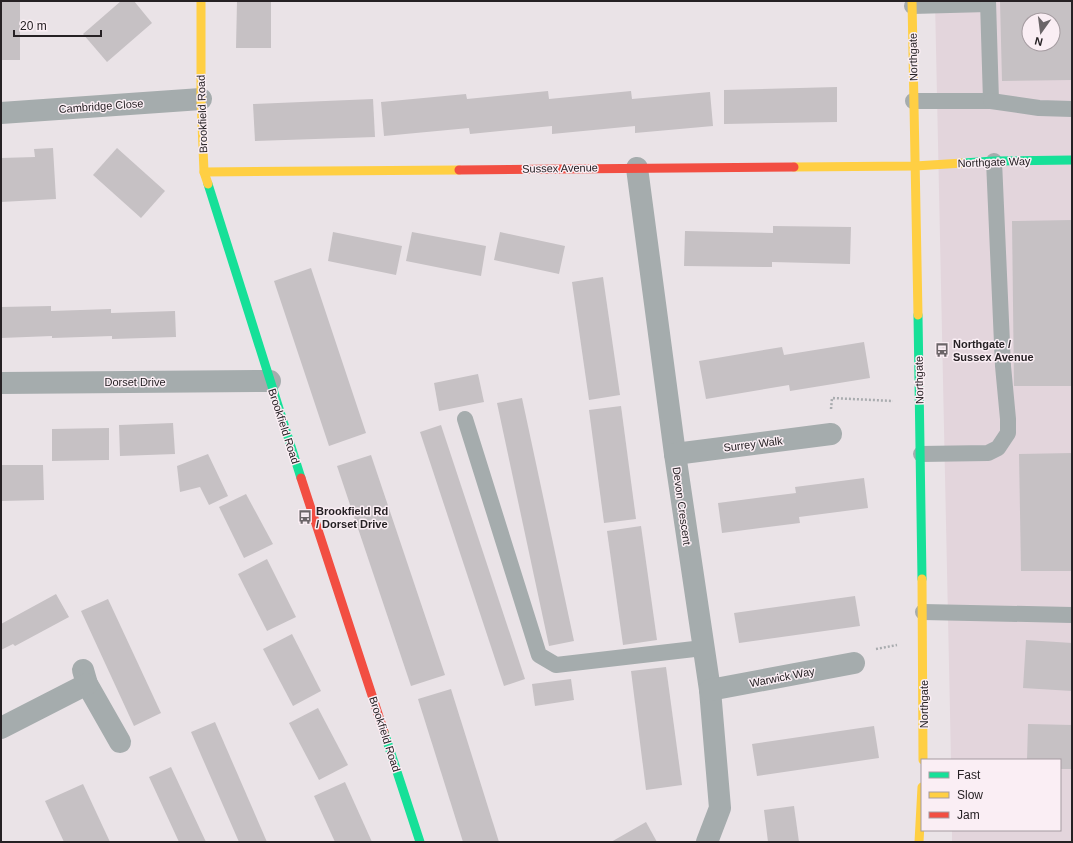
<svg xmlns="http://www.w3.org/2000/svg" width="1073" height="843" viewBox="0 0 1073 843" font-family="Helvetica,sans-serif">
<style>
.built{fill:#e3d5dc;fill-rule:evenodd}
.building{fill:#c6c1c4;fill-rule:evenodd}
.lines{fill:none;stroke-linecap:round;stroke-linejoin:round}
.path{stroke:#a9acaf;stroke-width:2.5;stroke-dasharray:2 2;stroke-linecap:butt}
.lane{stroke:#a5acad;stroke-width:16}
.street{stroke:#a5acad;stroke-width:22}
.fast{stroke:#16e098;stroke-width:9}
.slow{stroke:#ffcf43;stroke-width:9}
.jam{stroke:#f24e42;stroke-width:9}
.labels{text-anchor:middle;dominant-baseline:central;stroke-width:3;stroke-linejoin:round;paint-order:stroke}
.street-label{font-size:11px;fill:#262124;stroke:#faeef4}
.poi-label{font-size:11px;font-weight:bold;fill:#262124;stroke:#faeef4;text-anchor:start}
</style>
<rect width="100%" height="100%" fill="#eae3e7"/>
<path class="built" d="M935,1H1072V842H952V830H1060V760H951ZM1029,20H1053V44H1029Z"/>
<g class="building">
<rect x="1" y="1" width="19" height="59"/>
<polygon points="121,1 134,1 152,23 107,62 83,34"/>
<polygon points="237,1 271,1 271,48 236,48"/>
<path d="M1000,1H1072V80L1002,81ZM1029,20H1053V44H1029Z"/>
<polygon points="837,87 837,122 724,124 724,90"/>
<polygon points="548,91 549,99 631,91 632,99 710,92 713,126 635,133 635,126 552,134 552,126 470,134 469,128 384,136 381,102 466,94 467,99"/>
<polygon points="373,99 375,137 255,141 253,104"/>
<polygon points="53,148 56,199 1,202 1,158 35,157 34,149"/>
<polygon points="117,148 165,191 141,218 93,175"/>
<polygon points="1072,220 1072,386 1014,386 1012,221"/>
<polygon points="773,226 851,227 850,264 772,262 772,267 684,266 685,231 773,233"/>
<polygon points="333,232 402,246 396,275 328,261"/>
<polygon points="412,232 486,246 481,276 406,261"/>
<polygon points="500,232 565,246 559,274 494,260"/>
<polygon points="311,268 366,433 329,446 274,281"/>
<polygon points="603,277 620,395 589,400 572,282"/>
<polygon points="51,306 51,311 111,309 111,313 175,311 176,337 112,339 112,336 52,338 52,336 1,338 1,307"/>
<polygon points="864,342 870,378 790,391 789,385 706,399 699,361 782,347 784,355"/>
<polygon points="478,374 484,402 439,411 434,383"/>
<polygon points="522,398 574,641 549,646 497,403"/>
<polygon points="621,406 636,519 604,523 589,410"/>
<polygon points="173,423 175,454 120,456 119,425"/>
<polygon points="441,425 525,679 504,686 420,432"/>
<polygon points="109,428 109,460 52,461 52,429"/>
<polygon points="1072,453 1072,571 1021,571 1019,454"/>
<polygon points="208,454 228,496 209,505 200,487 180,492 177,466"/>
<polygon points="371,455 445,675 411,686 337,466"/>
<polygon points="1,465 43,465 44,500 1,501"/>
<polygon points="864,478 868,508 799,517 800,523 722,533 718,503 796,493 795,487"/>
<polygon points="246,494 273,544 244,558 219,507"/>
<polygon points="641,526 657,640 623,645 607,531"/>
<polygon points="267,559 296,617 267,631 238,574"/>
<polygon points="56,594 69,617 15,646 13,644 1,650 1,624"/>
<polygon points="855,596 860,626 739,643 734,613"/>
<polygon points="108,599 161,713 134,726 81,611"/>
<polygon points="292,634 321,691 293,706 263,649"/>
<polygon points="1026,640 1072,643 1072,691 1023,688"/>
<polygon points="666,667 682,785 646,790 631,671"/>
<polygon points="571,679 574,700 535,706 532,684"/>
<polygon points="451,689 499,842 463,842 418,699"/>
<polygon points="318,708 348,765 319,780 289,723"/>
<polygon points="215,722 267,842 239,842 191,732"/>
<polygon points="1028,724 1072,725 1072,769 1060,769 1060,760 1027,760"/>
<polygon points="874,726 879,758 757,776 752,744"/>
<polygon points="171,767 206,842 179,842 149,777"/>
<polygon points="345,782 372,842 335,842 314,796"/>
<polygon points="83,784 110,842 64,842 45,801"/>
<polygon points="794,806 799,842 768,842 764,810"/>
<polygon points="646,822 657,842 611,842"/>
</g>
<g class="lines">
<g class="path">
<polyline points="831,409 832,398 893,401"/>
<polyline points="876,649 897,645"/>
</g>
<g class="lane">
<polyline points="912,6 988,4"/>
<polyline points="913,101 991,101 988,1"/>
<polyline points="991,101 1039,108 1072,109"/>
<polyline points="465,419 539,655 556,665 703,648"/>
<polyline points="921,454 988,453 998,448 1008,433 1008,419 1003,366 994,161"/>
<polyline points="923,612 1072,615"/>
</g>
<g class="street">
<polyline points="1,113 201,99"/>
<polyline points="637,168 675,454 710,690 720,808 707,842"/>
<polyline points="1,383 270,381"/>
<polyline points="675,454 831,434"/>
<polyline points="83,670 87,684 120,742"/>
<polyline points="710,690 854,663"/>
<polyline points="1,728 87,684"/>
</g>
<g class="fast">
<polyline points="963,163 994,161 1072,160"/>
<polyline points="208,184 301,478"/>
<polyline points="918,315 922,579"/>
<polyline points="384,732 420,842"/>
</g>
<g class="slow">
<polyline points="201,1 201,99 204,172 208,184"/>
<polyline points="912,1 918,315"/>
<polyline points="794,167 915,166 963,163"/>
<polyline points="204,172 459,170"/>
<polyline points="922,579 923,760"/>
<polyline points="919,842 922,787"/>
</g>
<g class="jam">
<polyline points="459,170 794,167"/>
<polyline points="301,478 384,732"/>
</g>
</g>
<defs>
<symbol id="bus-bare" viewBox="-9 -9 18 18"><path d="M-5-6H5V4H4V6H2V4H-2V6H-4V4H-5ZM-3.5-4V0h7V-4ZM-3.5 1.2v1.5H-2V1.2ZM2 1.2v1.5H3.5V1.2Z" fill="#6b6568" stroke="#faeef4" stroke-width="2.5" paint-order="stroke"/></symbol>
</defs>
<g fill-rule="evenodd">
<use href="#bus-bare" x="932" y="340" width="20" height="20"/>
<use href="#bus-bare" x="295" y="507" width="20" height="20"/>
</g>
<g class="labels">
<g class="street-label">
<text transform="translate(913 57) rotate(-91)">Northgate</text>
<text transform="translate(101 106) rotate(-4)">Cambridge Close</text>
<text transform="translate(202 114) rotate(-92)">Brookfield Road</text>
<text transform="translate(994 162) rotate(-2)">Northgate Way</text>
<text transform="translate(560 168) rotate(-1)">Sussex Avenue</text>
<text transform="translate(919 380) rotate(-91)">Northgate</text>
<text x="135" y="382">Dorset Drive</text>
<text transform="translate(284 426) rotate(72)">Brookfield Road</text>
<text transform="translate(753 444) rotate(-7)">Surrey Walk</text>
<text transform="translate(682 506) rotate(82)">Devon Crescent</text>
<text transform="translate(782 677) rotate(-11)">Warwick Way</text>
<text transform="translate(924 704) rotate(-90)">Northgate</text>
<text transform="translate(385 734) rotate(72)">Brookfield Road</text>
</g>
<g class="poi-label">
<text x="953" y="344">Northgate /<tspan x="953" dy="13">Sussex Avenue</tspan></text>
<text x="316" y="511">Brookfield Rd<tspan x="316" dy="13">/ Dorset Drive</tspan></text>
</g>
</g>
<rect width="1073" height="843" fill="none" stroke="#262124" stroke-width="4"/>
<rect x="921" y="759" width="140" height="72" fill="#faeef4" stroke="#a59ca1"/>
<rect x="929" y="772" width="20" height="6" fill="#16e098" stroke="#a59ca1"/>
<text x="957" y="779" font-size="12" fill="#262124">Fast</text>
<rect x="929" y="792" width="20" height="6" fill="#ffcf43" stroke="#a59ca1"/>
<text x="957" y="799" font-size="12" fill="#262124">Slow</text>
<rect x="929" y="812" width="20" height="6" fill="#f24e42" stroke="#a59ca1"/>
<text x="957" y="819" font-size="12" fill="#262124">Jam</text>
<g transform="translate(1041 32) rotate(194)"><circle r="19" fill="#faeef4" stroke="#a59ca1"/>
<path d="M0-3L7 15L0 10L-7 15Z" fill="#6b6568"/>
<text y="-6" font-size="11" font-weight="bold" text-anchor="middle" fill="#262124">N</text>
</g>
<path d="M14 30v6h87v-6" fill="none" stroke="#262124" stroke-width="2"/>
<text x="20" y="30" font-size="12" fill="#262124" stroke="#faeef4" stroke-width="3" paint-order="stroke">20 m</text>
</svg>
